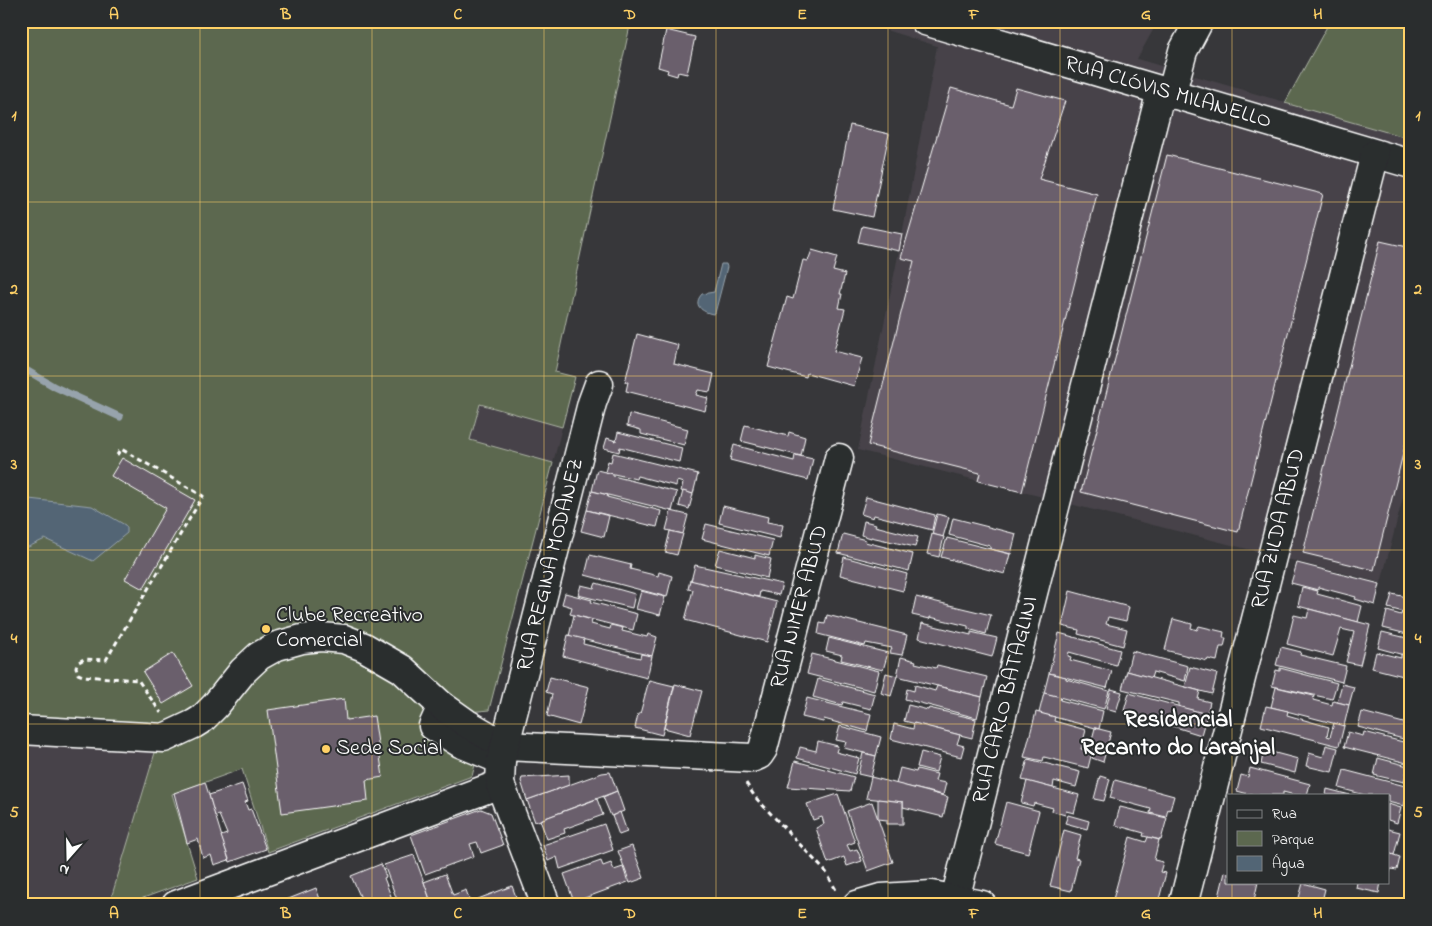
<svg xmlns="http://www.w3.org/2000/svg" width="1432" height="926" viewBox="0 0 1432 926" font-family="'Indie Flower',sans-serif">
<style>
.built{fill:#474349}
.green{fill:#5c684f;stroke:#aeb4a7}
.water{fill:#526575;stroke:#97a3ac}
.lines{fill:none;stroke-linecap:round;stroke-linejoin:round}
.stream{stroke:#97a3ac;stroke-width:7}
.building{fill:#6b5e6c;stroke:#fff}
.minor-casing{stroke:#fff;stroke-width:31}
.path{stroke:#fff;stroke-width:3;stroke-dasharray:5 4;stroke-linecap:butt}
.minor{stroke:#2a2d2e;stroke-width:28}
.grid{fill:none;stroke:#ffd166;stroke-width:1;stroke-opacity:0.55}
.poi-dot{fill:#ffd166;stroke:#2a2d2e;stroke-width:2}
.labels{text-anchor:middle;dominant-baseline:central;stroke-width:4;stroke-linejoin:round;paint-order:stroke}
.street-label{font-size:22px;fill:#fff;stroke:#2a2d2e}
.poi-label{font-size:22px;fill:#fff;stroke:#2a2d2e;text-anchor:start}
.neighbourhood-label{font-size:24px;font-weight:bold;fill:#fff;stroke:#2a2d2e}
.neatline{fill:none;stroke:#ffd166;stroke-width:2}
.grid-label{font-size:16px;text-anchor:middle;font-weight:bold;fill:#ffd166}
</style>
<rect width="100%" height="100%" fill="#37373a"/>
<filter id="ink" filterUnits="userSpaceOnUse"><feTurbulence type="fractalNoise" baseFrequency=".02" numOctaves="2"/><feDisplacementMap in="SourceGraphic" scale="10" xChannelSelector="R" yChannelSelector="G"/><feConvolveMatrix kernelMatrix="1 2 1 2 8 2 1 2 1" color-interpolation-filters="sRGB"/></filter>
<g filter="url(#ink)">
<g class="built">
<polygon points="857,21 1158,21 1137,59 1411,139 1411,466 1381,583 858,450 899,251 937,46"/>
<polygon points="480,404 562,427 553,463 470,440"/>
<polygon points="21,738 157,746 109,905 21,905"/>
</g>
<g class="green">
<polygon points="21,21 631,21 555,372 575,377 562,427 480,404 470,440 553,463 489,710 469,712 456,756 475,765 472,776 268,852 242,769 172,794 198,878 124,905 109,905 157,746 21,738"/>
<polygon points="1330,21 1411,21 1411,139 1285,103"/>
</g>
<g class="water">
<path d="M721,264H726L727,267L715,313L713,314C702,312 692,305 702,294L714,292Z"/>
<polygon points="29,499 92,506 125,525 127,528 127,533 93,561 45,539 24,549 21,556 21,500"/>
</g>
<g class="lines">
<polyline class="stream" points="21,367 55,387 120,417"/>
</g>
<g class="building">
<polygon points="666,30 695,37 687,74 678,72 677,76 667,73 668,70 658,67"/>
<polygon points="951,88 1011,105 1016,88 1065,101 1039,179 1097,194 1022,492 978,481 980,473 868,445 914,261 901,258"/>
<polygon points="850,125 889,134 872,217 833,209"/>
<polygon points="1167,155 1323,194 1238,532 1081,492"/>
<polygon points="862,226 902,234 899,251 858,242"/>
<polygon points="1380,241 1411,248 1411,422 1374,570 1303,553"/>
<polygon points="812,250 837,257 833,271 845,274 840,294 842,294 839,308 845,309 834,351 862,358 854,386 807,373 806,377 768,367 787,297 793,299 803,260 808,261"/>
<polygon points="637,334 678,345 674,364 714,374 710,392 698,390 696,395 708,398 705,411 626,391 628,382 625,382"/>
<polygon points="629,414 688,429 684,445 641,434 641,430 627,426"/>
<polygon points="745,425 788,436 789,432 805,437 801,456 741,441"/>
<polygon points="618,432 682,448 679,462 620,447 619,452 604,448 607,438 616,441"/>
<polygon points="734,445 794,461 795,455 813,459 808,480 730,460"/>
<polygon points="613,453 698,474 693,494 681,491 683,483 677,481 676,486 637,476 636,479 605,472 608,461 611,462"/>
<polygon points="122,458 195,500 143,589 125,579 166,508 111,476"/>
<polygon points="597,470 613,474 613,476 677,492 672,511 592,491"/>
<polygon points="592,491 608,495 607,497 661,511 657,527 587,510"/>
<polygon points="683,491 693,494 689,509 679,506"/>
<polygon points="866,497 935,515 932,530 874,515 873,518 861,514"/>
<polygon points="723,506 768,517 767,522 783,525 780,538 719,523"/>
<polygon points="587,510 609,516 604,537 581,531"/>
<polygon points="671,511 688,515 683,534 666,530"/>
<polygon points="937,514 949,517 943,537 932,534"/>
<polygon points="953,518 1016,534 1011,554 990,549 990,546 949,535"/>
<polygon points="864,521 876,524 875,526 918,537 915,547 871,537 871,538 861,535"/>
<polygon points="706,524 773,540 769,556 702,539"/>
<polygon points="670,531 683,534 677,555 665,552"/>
<polygon points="843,534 866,540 865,542 913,554 909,571 838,553"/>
<polygon points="932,534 944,537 939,557 927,554"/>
<polygon points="947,538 1010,554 1005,574 941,557"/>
<polygon points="720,549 755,558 755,555 771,559 767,578 715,565"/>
<polygon points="590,555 631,565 630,569 658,576 659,572 672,576 667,597 585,575"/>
<polygon points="844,557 907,574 903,591 840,575"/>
<polygon points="1297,563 1380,584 1375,605 1355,599 1356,597 1318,587 1318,590 1291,583"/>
<polygon points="695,565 782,584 779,595 760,591 759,597 691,581"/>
<polygon points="690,580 777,602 767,642 685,620 693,590 688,589"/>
<polygon points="596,583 635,594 632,608 578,595 581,585 594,588"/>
<polygon points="1302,587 1318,591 1317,594 1362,606 1358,622 1298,606"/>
<polygon points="641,591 665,597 660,615 636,609"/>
<polygon points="1070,591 1129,607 1126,621 1108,617 1106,624 1127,629 1123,646 1078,634 1079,630 1062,626"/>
<polygon points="1408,592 1411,592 1411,614 1388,608 1392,594 1407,597"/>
<polygon points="565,593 592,600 591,602 637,614 633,630 570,614 572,607 562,604"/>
<polygon points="916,597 991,615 986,634 968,629 968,626 930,617 930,619 912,615"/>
<polygon points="1309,609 1370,625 1360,665 1346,662 1354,632 1341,629 1333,656 1287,644 1294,615 1307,618"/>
<polygon points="1387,611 1401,615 1402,611 1411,614 1411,635 1383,628"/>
<polygon points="574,615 592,620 591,624 610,629 611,625 623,628 622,631 647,637 648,634 657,637 652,656 569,636"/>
<polygon points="827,615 907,635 902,655 890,653 892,648 866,643 865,646 818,634 820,623 825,624"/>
<polygon points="1173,619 1192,624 1191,628 1197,630 1199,626 1224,632 1223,638 1226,638 1224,647 1220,647 1217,661 1208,659 1207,661 1165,650"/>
<polygon points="922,623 971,635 971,632 997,638 992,657 919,638"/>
<polygon points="1382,632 1411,639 1411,657 1378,648"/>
<polygon points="1059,633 1120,650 1116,665 1069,652 1068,656 1071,657 1070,660 1112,671 1107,688 1049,673"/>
<polygon points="568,635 584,639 583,644 640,658 641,654 652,656 647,678 563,656"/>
<polygon points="829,638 888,653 883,670 841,660 842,655 826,651"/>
<polygon points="1281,647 1301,652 1300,655 1346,666 1342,682 1276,665"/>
<polygon points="1132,651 1188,666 1185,681 1153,672 1151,678 1127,671"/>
<polygon points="1376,652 1401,658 1401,654 1411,657 1411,678 1372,668"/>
<polygon points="173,653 193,686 163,704 143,672"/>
<polygon points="812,654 879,671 874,691 807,674"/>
<polygon points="901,657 916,661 915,663 936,668 937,665 987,677 982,697 897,676"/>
<polygon points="1190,667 1217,674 1212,694 1185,687"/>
<polygon points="1280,668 1337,683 1332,699 1272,686 1276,670 1280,671"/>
<polygon points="1127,671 1200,691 1198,699 1210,702 1207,714 1179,707 1179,703 1122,689"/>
<polygon points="886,673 897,676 891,696 881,693"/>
<polygon points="1049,673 1066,677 1066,679 1109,691 1104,709 1044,693"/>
<polygon points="550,677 589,687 579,725 547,716 552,694 546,692"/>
<polygon points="818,679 875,694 871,709 843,702 842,705 813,697"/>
<polygon points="649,680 674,686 662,735 635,728 638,714 640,714"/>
<polygon points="675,684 702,691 690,735 664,728"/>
<polygon points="1342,684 1354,687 1349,705 1337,702"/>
<polygon points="915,685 935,691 937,686 982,697 977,718 905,699 907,689 914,691"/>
<polygon points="1276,687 1314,696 1313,700 1332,705 1333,701 1349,705 1344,726 1271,707"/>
<polygon points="1111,689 1122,692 1116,712 1106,709"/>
<polygon points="1044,693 1061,697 1060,700 1103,711 1099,729 1039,713"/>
<polygon points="1129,693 1207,714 1201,735 1124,711"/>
<polygon points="807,698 871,714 867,731 824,719 823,722 802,717"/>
<polygon points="344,699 346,720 374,716 383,777 366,780 368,801 282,813 268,710"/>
<polygon points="908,705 928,710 929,708 976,719 972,738 904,721"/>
<polygon points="1266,706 1288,711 1287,715 1329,727 1327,736 1330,737 1334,723 1344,726 1339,746 1261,726"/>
<polygon points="1036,712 1055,717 1054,721 1086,730 1081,749 1092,752 1088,768 1044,757 1043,761 1024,757"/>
<polygon points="1362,712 1411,725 1411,741 1358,727"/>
<polygon points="914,723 960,735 957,744 964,746 961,757 891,739 894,724 913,729"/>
<polygon points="840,726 881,737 876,756 844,748 846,742 836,740"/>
<polygon points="1095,728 1111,732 1103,762 1092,758 1096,744 1091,743"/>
<polygon points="1348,732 1363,736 1364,732 1411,744 1411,764 1344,747"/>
<polygon points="818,741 838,746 836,752 859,758 855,774 797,758 800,747 816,751"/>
<polygon points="1326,745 1338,748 1332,772 1306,766 1309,753 1323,757"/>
<polygon points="1264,750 1298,759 1295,773 1261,764"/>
<polygon points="921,752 940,757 936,772 917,767"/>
<polygon points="863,753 876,756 871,777 858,774"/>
<polygon points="1378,758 1408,766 1404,782 1374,775"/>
<polygon points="1028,759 1080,772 1076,787 1054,781 1053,788 1022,780"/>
<polygon points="795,761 854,777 850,791 788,787"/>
<polygon points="900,768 916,772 917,769 937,774 935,781 946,783 943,795 896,784"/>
<polygon points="1250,768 1310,784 1307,795 1295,795 1283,792 1283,795 1252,795 1237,791 1241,775 1248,777"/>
<polygon points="1344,770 1409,787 1404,806 1388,802 1388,795 1365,795 1339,788"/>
<polygon points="610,772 617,791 535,822 527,800 602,773"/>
<polygon points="569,775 569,785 527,800 521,781 522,778"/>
<polygon points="1100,776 1110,779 1104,801 1094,799"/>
<polygon points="871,777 948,797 943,817 903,807 903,802 866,798"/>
<polygon points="1115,780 1174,796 1170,810 1168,809 1166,817 1150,813 1151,809 1110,798"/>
<polygon points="1027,781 1079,795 1074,813 1066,811 1065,815 1052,811 1053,808 1034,803 1033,806 1021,803"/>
<polygon points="205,782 229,860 214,865 211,855 203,858 198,839 187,843 174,793"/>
<polygon points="242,784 248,801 245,802 248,810 251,809 266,849 230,862 221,836 227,834 219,815 215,816 209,795"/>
<polygon points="1327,789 1350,795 1326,795"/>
<polygon points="617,791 624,811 611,816 603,797"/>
<polygon points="838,794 855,842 847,845 850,851 857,849 862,861 847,866 844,857 828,863 816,828 824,824 822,817 813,820 807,804"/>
<polygon points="597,799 603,815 564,829 565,833 547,839 540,820"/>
<polygon points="878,799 903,802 903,824 887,824 887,820 878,819"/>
<polygon points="872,802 893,862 868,871 847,811"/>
<polygon points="1006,802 1039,811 1028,853 995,844"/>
<polygon points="1388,804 1401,808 1397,823 1388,820"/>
<polygon points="1120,807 1167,818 1161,840 1143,836 1144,833 1115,825"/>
<polygon points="481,809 491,813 503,845 481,853 477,842 470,844 474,856 425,874 411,835"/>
<polygon points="620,812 627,832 619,835 612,816"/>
<polygon points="1068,815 1089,821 1087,829 1065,823"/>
<polygon points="604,824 613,850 560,869 557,857 548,861 543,845"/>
<polygon points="1388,829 1400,832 1394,855 1388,853"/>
<polygon points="1064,830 1081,835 1075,858 1079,859 1071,891 1050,886"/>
<polygon points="1130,837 1146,842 1148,837 1159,840 1154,860 1163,862 1160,872 1166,873 1158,903 1148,900 1147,905 1119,905 1112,903"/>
<polygon points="632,846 644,878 630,883 618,851"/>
<polygon points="1388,853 1400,857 1397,870 1391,869 1388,877"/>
<polygon points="414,855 424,882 432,905 399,905 384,865"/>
<polygon points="601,861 603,866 611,863 614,870 623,867 628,882 574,902 564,874"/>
<polygon points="381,864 386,877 384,878 394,904 396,905 364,905 351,876"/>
<polygon points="1225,872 1228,873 1228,882 1258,882 1253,905 1217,905"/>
<polygon points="445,874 453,895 466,890 470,902 461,905 432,905 424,882"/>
<polygon points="1357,882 1381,882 1379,893 1356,888"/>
<polygon points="1303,883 1325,889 1321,905 1297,905"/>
<polygon points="512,886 519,905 480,905 478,899"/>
<polygon points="316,888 321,902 318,902 319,905 288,905 286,900"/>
</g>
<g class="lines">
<defs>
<g id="minor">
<polyline points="925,21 1411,164"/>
<polyline points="1171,95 1183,51 1199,21"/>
<polyline points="442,706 433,726 460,743 501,760"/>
<polyline points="21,730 164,738 194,724 202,719 215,706 243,671 259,656 277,646 302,639 321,637 344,639 364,647 402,669 442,706 466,723 505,746 752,758 759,755 763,749 839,458"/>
<polyline points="955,899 1161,91"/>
<polyline points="176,905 500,784"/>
<polyline points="546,905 500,784 501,760 592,403 599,384"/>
<polyline points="857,905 881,898 932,895 982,905"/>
<polyline points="1183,905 1375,154"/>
</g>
</defs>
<use href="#minor" class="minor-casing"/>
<g class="path">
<polyline points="117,455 121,449 203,496 106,660 84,659 77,663 76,667 78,674 83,676 138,680 161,713"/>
<polyline points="746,783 755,797 826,872 836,890"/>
</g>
<use href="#minor" class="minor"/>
</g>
</g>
<path class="grid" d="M200,21V905M372,21V905M544,21V905M716,21V905M888,21V905M1060,21V905M1232,21V795M21,202H1411M21,376H1411M21,550H1411M21,724H1411M1232,882V905"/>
<g class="poi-dot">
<circle cx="266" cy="629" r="5"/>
<circle cx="326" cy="749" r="5"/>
</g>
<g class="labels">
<g class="street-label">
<text transform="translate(1168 93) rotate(16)">RUA CLÓVIS MILANELLO</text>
<text transform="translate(1279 529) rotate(-76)">RUA ZILDA ABUD</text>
<text transform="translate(551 565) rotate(-76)">RUA REGINA MODANEZ</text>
<text transform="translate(800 607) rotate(-75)">RUA NIMER ABUD</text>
<text transform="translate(1006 700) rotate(-76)">RUA CARLO BATAGLINI</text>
</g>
<g class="poi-label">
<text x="276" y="616">Clube Recreativo<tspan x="276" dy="25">Comercial</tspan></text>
<text x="336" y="749">Sede Social</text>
</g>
<g class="neighbourhood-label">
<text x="1178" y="720">Residencial<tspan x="1178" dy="28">Recanto do Laranjal</tspan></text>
</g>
</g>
<rect width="1432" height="926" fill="none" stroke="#2a2d2e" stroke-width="55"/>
<rect x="1227" y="794" width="162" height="90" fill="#2a2d2e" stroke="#7f8182"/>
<rect x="1237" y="810" width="25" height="8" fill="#2a2d2e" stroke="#7f8182"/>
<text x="1272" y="818" font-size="15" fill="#ffffff">Rua</text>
<rect x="1237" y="831" width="25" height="15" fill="#5c684f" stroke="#7f8182"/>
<text x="1272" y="844" font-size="15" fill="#ffffff">Parque</text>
<rect x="1237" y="856" width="25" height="15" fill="#526575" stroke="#7f8182"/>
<text x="1272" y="868" font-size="15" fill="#ffffff">Água</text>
<g transform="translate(68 858) rotate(200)" stroke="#2a2d2e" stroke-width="4" paint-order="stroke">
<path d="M0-4L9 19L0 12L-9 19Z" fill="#ffffff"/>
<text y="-8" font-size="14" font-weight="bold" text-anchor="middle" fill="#ffffff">N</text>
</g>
<rect x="28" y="28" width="1376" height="870" class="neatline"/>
<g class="grid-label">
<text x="114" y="19">A</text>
<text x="286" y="19">B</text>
<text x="458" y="19">C</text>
<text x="630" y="19">D</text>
<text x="802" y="19">E</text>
<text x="974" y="19">F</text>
<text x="1146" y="19">G</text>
<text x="1318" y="19">H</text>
<text x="14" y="120">1</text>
<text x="1418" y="120">1</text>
<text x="14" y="294">2</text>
<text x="1418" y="294">2</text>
<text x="14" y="469">3</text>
<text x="1418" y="469">3</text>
<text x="14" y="643">4</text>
<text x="1418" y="643">4</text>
<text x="14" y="817">5</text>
<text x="1418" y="817">5</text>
<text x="114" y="918">A</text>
<text x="286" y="918">B</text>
<text x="458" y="918">C</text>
<text x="630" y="918">D</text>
<text x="802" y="918">E</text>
<text x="974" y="918">F</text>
<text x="1146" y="918">G</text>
<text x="1318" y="918">H</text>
</g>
</svg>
